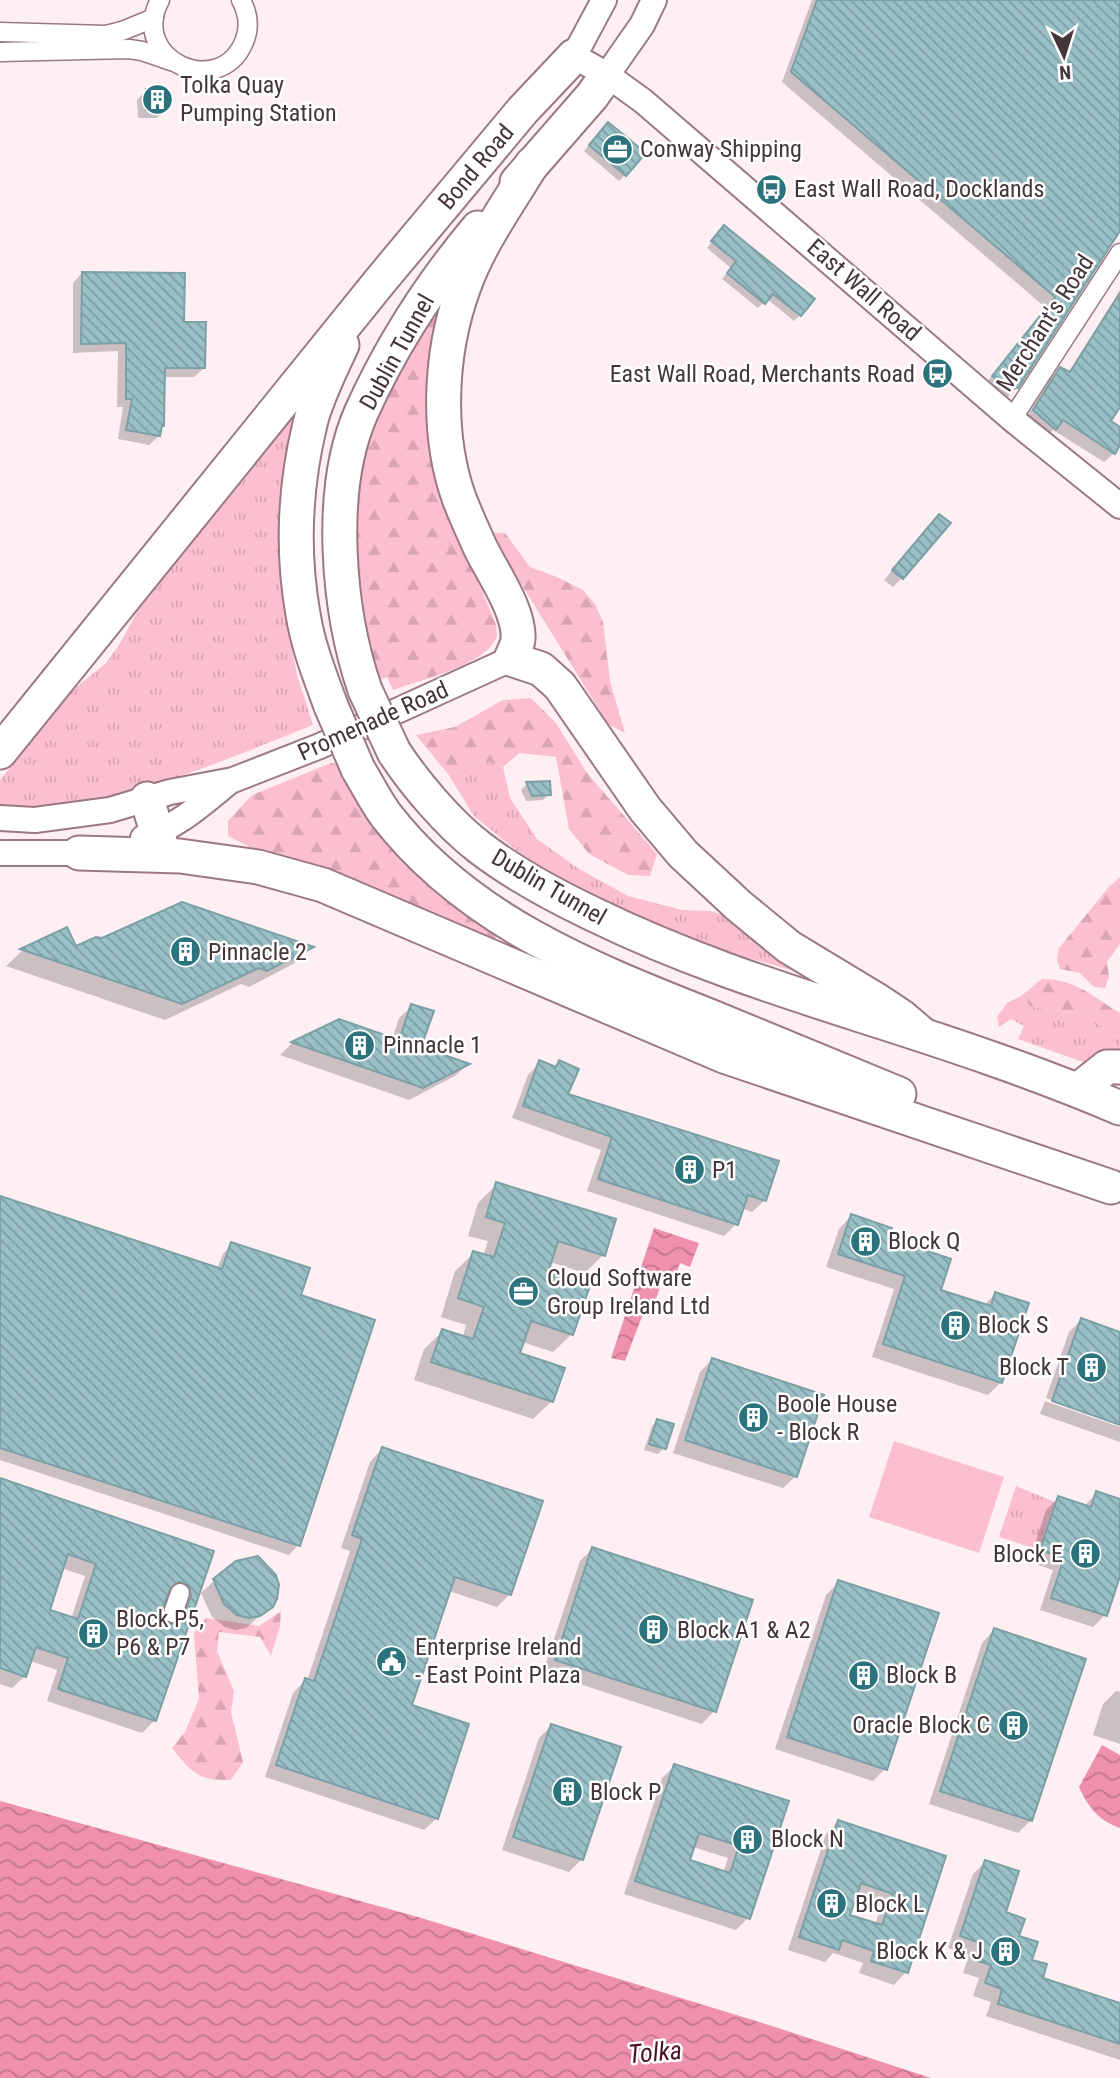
<svg xmlns="http://www.w3.org/2000/svg" width="1120" height="2078" viewBox="0 0 1120 2078" font-family="'Roboto Condensed',sans-serif">
<style>
.grass{fill:url(#grass-tufts)}
.forest{fill:url(#forest-firs)}
.pitch{fill:#fcbfcf}
.water{fill:url(#water-waves)}
.shadow{fill:#0003;fill-rule:evenodd}
.building{fill:url(#building-back-hatch);stroke:#7ba0a6;stroke-width:2;fill-rule:evenodd}
.lines{fill:none;stroke-linecap:round;stroke-linejoin:round}
.street-casing{stroke:#9a7982;stroke-width:21}
.secondary-casing{stroke:#9a7982;stroke-width:28}
.highway-casing{stroke:#9a7982;stroke-width:37}
.street{stroke:#fff;stroke-width:18}
.secondary{stroke:#fff;stroke-width:24}
.highway{stroke:#fff;stroke-width:33}
.highway-bridge-casing{stroke:#9a7982;stroke-width:37;stroke-linecap:butt}
.highway-bridge{stroke:#fff;stroke-width:33}
.labels{text-anchor:middle;dominant-baseline:central;stroke-width:5;stroke-linejoin:round;paint-order:stroke}
.poi-label{font-size:24px;fill:#433538;stroke:#fff;text-anchor:start}
.street-label{font-size:24px;fill:#433538;stroke:#fff}
.water-label{font-size:26px;font-style:italic;fill:#4a1026;stroke:#fff}
</style>
<defs>
<pattern id="grass-tufts" width="24" height="20" patternUnits="userSpaceOnUse" patternTransform="scale(1.75)"><rect width="24" height="20" fill="#fcbfcf"/><path d="M3 7l-1-3M5 7V3M7 7l1-3M15 17l-1-3M17 17v-4M19 17l1-3" fill="none" stroke="#d9a5b2"/></pattern>
<pattern id="forest-firs" width="22" height="20" patternUnits="userSpaceOnUse" patternTransform="scale(1.75)"><rect width="22" height="20" fill="#fcbfcf"/><path d="M5 1l3.5 6h-7zM16 11l3.5 6h-7z" fill="#d9a5b2"/></pattern>
<pattern id="water-waves" width="16" height="10" patternUnits="userSpaceOnUse" patternTransform="scale(1.75)"><rect width="16" height="10" fill="#ef90ac"/><path d="M0 5q4-4 8 0t8 0" fill="none" stroke="#c3768d"/></pattern>
<pattern id="building-back-hatch" width="6" height="6" patternUnits="userSpaceOnUse" patternTransform="scale(1.75)"><rect width="6" height="6" fill="#99c0c6"/><path d="M-1 5l2 2M0 0l6 6M5-1l2 2" fill="none" stroke="#7e9da2"/></pattern>
</defs>
<rect width="100%" height="100%" fill="#feeff3"/>
<g class="grass">
<path d="M303,405L289,581V632L297,675L313,725C212,765 111,811 0,808V780L73,690L106,663L119,645L141,605Z"/>
<polygon points="484,760 503,767 510,798 537,839 579,869 628,896 682,910 710,911 730,916 802,973 688,941 597,903 527,859 474,816 448,774"/>
<polygon points="1021,996 1031,1007 1085,1014 1116,1037 1120,1036 1120,1063 1086,1063 1018,1039 1024,1026 1011,1019 999,1027 997,1017 1007,1003"/>
<polygon points="1016,1486 1055,1502 1040,1550 999,1537"/>
</g>
<g class="forest">
<path d="M442,287L459,537L496,624C496,628 497,632 497,635C491,664 417,681 393,690L387,677L379,680L359,604L357,520L360,481L369,432Z"/>
<polygon points="489,532 505,533 530,567 557,577 583,590 595,604 603,622 610,681 625,733 608,724"/>
<polygon points="531,698 556,723 587,773 657,854 650,876 628,875 589,854 569,829 556,757 519,753 503,767 484,760 448,774 416,735 455,727 503,700"/>
<polygon points="331,763 337,764 342,775 494,930 498,937 483,942 250,847 228,836 228,821 252,795"/>
<polygon points="1120,877 1120,944 1107,962 1109,976 1105,988 1094,987 1080,973 1060,969 1057,960 1059,948 1108,888"/>
<path d="M1042,979C1076,979 1093,997 1120,1013V1036L1116,1037L1085,1014L1031,1007L1021,996Z"/>
<path d="M281,1611L280,1626L271,1656L260,1637L219,1632L217,1651L234,1691L231,1712L243,1762L231,1780C199,1781 192,1773 172,1748L185,1732L199,1699L194,1633L206,1618L259,1626Z"/>
</g>
<polygon class="pitch" points="894,1441 1004,1477 979,1553 869,1517"/>
<g class="water">
<polygon points="654,1228 699,1243 690,1267 680,1263 672,1287 661,1284 650,1317 643,1314 625,1361 611,1358"/>
<path d="M1102,1745L1120,1755V1828C1099,1821 1088,1807 1079,1787Z"/>
<polygon points="0,1801 418,1917 775,2027 931,2078 0,2078"/>
</g>
<g class="shadow">
<polygon points="812,0 1120,0 1120,226 1017,387 1007,398 999,399 983,387 1046,308 782,82"/>
<polygon points="146,90 166,109 157,118 138,118 137,100"/>
<polygon points="602,130 625,175 619,181 584,151"/>
<polygon points="719,233 800,315 794,321 767,299 758,308 722,279 731,268 707,248"/>
<polygon points="82,273 182,324 204,368 194,377 163,377 163,426 159,436 149,445 118,439 123,407 117,407 118,351 73,353 73,283"/>
<polygon points="1120,290 1120,404 1109,422 1120,429 1120,441 1114,453 1104,462 1053,430 1045,438 1024,421 1050,379 1060,369 1068,373"/>
<polygon points="930,525 902,578 893,587 884,580"/>
<polygon points="548,782 549,794 543,800 526,801 521,790 527,784"/>
<polygon points="67,929 76,949 311,948 295,963 249,987 241,984 165,1020 6,966 22,951"/>
<polygon points="412,1006 419,1048 467,1065 455,1076 409,1100 280,1055 292,1043 339,1021 392,1039 399,1018"/>
<polygon points="540,1062 553,1068 559,1062 566,1095 765,1200 752,1212 741,1208 736,1224 724,1236 587,1191 601,1150 512,1118 528,1075"/>
<polygon points="497,1184 603,1255 585,1273 550,1262 546,1275 572,1334 553,1352 522,1342 518,1354 552,1401 533,1419 414,1380 424,1349 443,1331 463,1337 466,1325 441,1317 455,1271 474,1253 483,1256 488,1241 468,1236 478,1203"/>
<polygon points="0,1198 217,1269 223,1254 232,1244 299,1296 298,1545 289,1555 0,1460"/>
<polygon points="851,1216 886,1240 939,1291 984,1305 995,1294 1001,1382 988,1395 872,1357 894,1289 826,1267 839,1229"/>
<polygon points="1081,1320 1120,1333 1120,1423 1046,1398 1069,1332"/>
<polygon points="712,1360 796,1476 783,1488 673,1453 700,1372"/>
<polygon points="1045,1401 1120,1427 1120,1442 1040,1414"/>
<polygon points="658,1421 664,1448 658,1454 644,1450 652,1426"/>
<polygon points="382,1449 510,1594 497,1607 449,1591 410,1706 437,1818 424,1830 265,1777 293,1693 305,1680 307,1681 350,1551 341,1548 370,1462"/>
<path d="M0,1480L212,1552L155,1720L142,1733L47,1701L57,1670L30,1661L25,1676L12,1688L0,1684ZM61,1568L85,1576L71,1619L47,1611ZM192,1583L195,1584L189,1604L186,1603ZM172,1594L180,1605L173,1626L164,1622L160,1615L166,1595Z"/>
<polygon points="1097,1493 1120,1501 1120,1570 1105,1615 1093,1627 1040,1610 1053,1570 1029,1562 1046,1510 1058,1498 1084,1506"/>
<polygon points="592,1549 751,1601 714,1711 702,1724 543,1672 580,1561"/>
<polygon points="214,1581 271,1606 246,1628 236,1630 225,1627 212,1617 201,1593"/>
<polygon points="839,1582 885,1769 873,1781 775,1749 826,1595"/>
<polygon points="994,1630 1031,1820 1018,1833 929,1804 982,1643"/>
<polygon points="1116,1691 1120,1692 1120,1744 1093,1735 1103,1704"/>
<polygon points="551,1726 582,1859 569,1872 502,1850 539,1738"/>
<path d="M675,1766L786,1802L748,1918L736,1930L624,1894L662,1778ZM693,1847L728,1858L723,1873L688,1861Z"/>
<path d="M838,1822L944,1857L906,1972L894,1985L859,1973L863,1963L833,1953L825,1962L788,1950L826,1834ZM854,1897L881,1906L875,1925L848,1916Z"/>
<polygon points="985,1862 1003,1913 1041,1979 1120,2005 1120,2060 986,2016 991,2002 973,1996 979,1978 963,1973 969,1955 948,1948 973,1874"/>
</g>
<g class="building">
<polygon points="817,0 1120,0 1120,231 1018,388 1010,389 992,376 1055,297 791,72"/>
<polygon points="167,88 168,109 146,110 146,89"/>
<polygon points="608,122 646,153 626,176 589,145"/>
<polygon points="724,225 815,299 801,316 773,294 765,304 727,273 736,261 711,241"/>
<polygon points="82,272 185,273 184,322 206,322 205,368 165,368 164,426 162,426 160,436 126,430 132,399 126,399 126,343 81,344"/>
<polygon points="1120,293 1120,407 1111,421 1120,427 1120,445 1115,454 1063,420 1056,430 1033,410 1060,367 1070,372"/>
<polygon points="939,514 951,523 903,579 892,570"/>
<polygon points="550,781 551,795 532,796 526,782"/>
<polygon points="182,902 314,947 267,971 259,968 182,1004 20,949 67,927 76,946 96,937 102,938"/>
<polygon points="411,1004 434,1011 421,1047 470,1064 423,1088 291,1042 339,1019 399,1040"/>
<polygon points="539,1060 556,1067 559,1060 579,1069 568,1094 779,1161 766,1201 748,1195 738,1225 598,1179 612,1137 523,1106"/>
<polygon points="496,1182 616,1219 605,1256 558,1241 548,1273 590,1286 573,1335 531,1321 520,1353 565,1368 553,1402 431,1362 442,1329 473,1339 484,1307 458,1298 473,1251 494,1257 505,1223 486,1217"/>
<polygon points="0,1196 222,1269 231,1242 310,1268 301,1295 375,1320 300,1546 0,1448"/>
<polygon points="851,1214 892,1228 888,1238 951,1259 941,1290 991,1306 995,1292 1029,1303 1002,1383 883,1344 905,1276 838,1254"/>
<polygon points="1081,1318 1120,1332 1120,1425 1052,1401"/>
<polygon points="712,1358 824,1395 797,1477 685,1440"/>
<polygon points="657,1419 674,1424 666,1449 649,1444"/>
<polygon points="382,1447 543,1501 511,1595 455,1577 412,1705 469,1724 438,1819 276,1765 305,1678 314,1681 362,1539 352,1535"/>
<path d="M0,1478L214,1551L156,1721L58,1689L68,1658L36,1647L26,1677L0,1668ZM68,1554L96,1564L78,1619L50,1610ZM179,1582L189,1586L191,1596L181,1621L170,1624L164,1620L162,1610L170,1589Z"/>
<polygon points="1096,1491 1120,1499 1120,1576 1107,1616 1051,1598 1064,1558 1040,1550 1058,1496 1091,1507"/>
<polygon points="592,1547 753,1600 716,1712 555,1660"/>
<polygon points="258,1556 276,1575 279,1585 277,1599 273,1607 260,1616 249,1618 237,1615 224,1604 213,1579 236,1561"/>
<polygon points="838,1580 939,1613 887,1770 787,1737"/>
<polygon points="994,1628 1086,1659 1032,1821 940,1791"/>
<polygon points="551,1724 621,1747 583,1860 513,1837"/>
<path d="M674,1764L789,1801L750,1919L635,1881ZM699,1833L739,1846L730,1873L690,1860Z"/>
<path d="M838,1820L946,1856L908,1973L871,1961L874,1951L842,1940L839,1950L799,1937ZM861,1883L893,1894L882,1925L850,1915Z"/>
<polygon points="985,1860 1019,1871 1006,1912 1025,1919 1019,1936 1038,1942 1032,1960 1047,1964 1043,1978 1120,2003 1120,2044 998,2004 1002,1989 985,1983 991,1965 975,1960 980,1943 960,1936"/>
</g>
<g class="lines">
<defs>
<g id="street">
<path d="M160,0C128,59 219,101 244,42C250,28 248,13 241,0"/>
<polyline points="0,32 106,35 122,31 154,18"/>
<polyline points="0,52 129,49 142,51 171,61"/>
<polyline points="1012,419 1120,253"/>
<polyline points="173,1613 180,1593"/>
</g>
<g id="secondary">
<polyline points="604,0 574,56 607,75 643,101 1012,419 1120,506"/>
<polyline points="607,75 642,25 654,0"/>
<polyline points="0,818 35,820 110,810 170,792 233,780 320,746 511,659"/>
<path d="M143,838C177,827 202,804 229,782"/>
<polyline points="0,853 79,853 94,849"/>
</g>
<g id="highway">
<path d="M532,164C508,204 478,245 463,289C440,353 436,433 459,498C465,514 473,531 480,547C492,572 520,611 518,639C518,645 513,653 511,659L541,669L560,686L645,809L683,854L739,906L789,947L875,999L902,1017L923,1035"/>
<polyline points="517,182 592,96 607,75"/>
<path d="M365,690C338,611 327,491 361,413C391,346 431,284 478,228"/>
<path d="M331,706C320,676 308,646 303,614C292,552 295,486 310,424C315,401 332,366 342,345"/>
<polyline points="0,752 381,280 523,110 574,56"/>
<path d="M394,752C415,784 449,824 479,847C514,874 553,895 593,914C681,957 767,985 860,1015C948,1043 1036,1072 1120,1108"/>
<path d="M358,769C367,784 375,800 385,814C467,921 591,969 712,1017C774,1042 836,1068 899,1094"/>
<polyline points="147,799 164,855"/>
<polyline points="79,853 180,856 258,867 323,885 724,1056 1111,1187"/>
<polyline points="1078,1090 1107,1067 1120,1067"/>
</g>
</defs>
<use href="#street" class="street-casing"/>
<use href="#secondary" class="secondary-casing"/>
<use href="#highway" class="highway-casing"/>
<use href="#street" class="street"/>
<use href="#secondary" class="secondary"/>
<use href="#highway" class="highway"/>
<defs>
<g id="highway-bridge">
<polyline points="365,690 394,752"/>
<polyline points="331,706 358,769"/>
</g>
</defs>
<use href="#highway-bridge" class="highway-bridge-casing"/>
<use href="#highway-bridge" class="highway-bridge"/>
</g>
<defs>
<symbol id="building-disc" viewBox="-11 -11 22 22"><circle r="9.5" fill="#2b737d" stroke="#fff"/><path d="M-4-6H4V6H1V3H-1V6H-4ZM-2.5-4.3h1.7v1.8h-1.7ZM.8-4.3h1.7v1.8H.8ZM-2.5-1h1.7V.8h-1.7ZM.8-1h1.7V.8H.8Z" fill="#fff"/></symbol>
<symbol id="office-disc" viewBox="-11 -11 22 22"><circle r="9.5" fill="#2b737d" stroke="#fff"/><path d="M-6-3h4V-5.5h4V-3h4V5H-6ZM-1-4.5V-3h2v-1.5ZM-6 0V1H6V0Z" fill="#fff"/></symbol>
<symbol id="bus-disc" viewBox="-11 -11 22 22"><circle r="9.5" fill="#2b737d" stroke="#fff"/><path d="M-5-6H5V4H4V6H2V4H-2V6H-4V4H-5ZM-3.5-4V0h7V-4ZM-3.5 1.2v1.5H-2V1.2ZM2 1.2v1.5H3.5V1.2Z" fill="#fff"/></symbol>
<symbol id="civic-disc" viewBox="-11 -11 22 22"><circle r="9.5" fill="#2b737d" stroke="#fff"/><path d="M-.6-6.5H3V-4.5H.6V-3L4-1V1h2V6H-6V1h2V-1L-.6-3ZM-1.2 2.5V6h2.4V2.5Z" fill="#fff"/></symbol>
</defs>
<g fill-rule="evenodd">
<use href="#building-disc" x="140" y="82" width="35" height="35"/>
<use href="#office-disc" x="600" y="132" width="35" height="35"/>
<use href="#bus-disc" x="754" y="172" width="35" height="35"/>
<use href="#bus-disc" x="920" y="356" width="35" height="35"/>
<use href="#building-disc" x="168" y="934" width="35" height="35"/>
<use href="#building-disc" x="342" y="1028" width="35" height="35"/>
<use href="#building-disc" x="672" y="1152" width="35" height="35"/>
<use href="#building-disc" x="848" y="1224" width="35" height="35"/>
<use href="#office-disc" x="506" y="1274" width="35" height="35"/>
<use href="#building-disc" x="938" y="1308" width="35" height="35"/>
<use href="#building-disc" x="1074" y="1350" width="35" height="35"/>
<use href="#building-disc" x="736" y="1400" width="35" height="35"/>
<use href="#building-disc" x="1068" y="1536" width="35" height="35"/>
<use href="#building-disc" x="636" y="1612" width="35" height="35"/>
<use href="#building-disc" x="76" y="1616" width="35" height="35"/>
<use href="#civic-disc" x="374" y="1644" width="35" height="35"/>
<use href="#building-disc" x="846" y="1658" width="35" height="35"/>
<use href="#building-disc" x="996" y="1708" width="35" height="35"/>
<use href="#building-disc" x="550" y="1774" width="35" height="35"/>
<use href="#building-disc" x="730" y="1822" width="35" height="35"/>
<use href="#building-disc" x="814" y="1886" width="35" height="35"/>
<use href="#building-disc" x="988" y="1934" width="35" height="35"/>
</g>
<g class="labels">
<g class="poi-label">
<text x="180" y="85">Tolka Quay<tspan x="180" dy="28">Pumping Station</tspan></text>
<text x="640" y="149">Conway Shipping</text>
<text x="794" y="189">East Wall Road, Docklands</text>
<text x="915" y="374" text-anchor="end">East Wall Road, Merchants Road</text>
<text x="208" y="952">Pinnacle 2</text>
<text x="383" y="1045">Pinnacle 1</text>
<text x="712" y="1170">P1</text>
<text x="888" y="1241">Block Q</text>
<text x="547" y="1278">Cloud Software<tspan x="547" dy="28">Group Ireland Ltd</tspan></text>
<text x="978" y="1325">Block S</text>
<text x="1069" y="1367" text-anchor="end">Block T</text>
<text x="777" y="1404">Boole House<tspan x="777" dy="28">- Block R</tspan></text>
<text x="1063" y="1554" text-anchor="end">Block E</text>
<text x="116" y="1619">Block P5,<tspan x="116" dy="28">P6 &amp; P7</tspan></text>
<text x="677" y="1630">Block A1 &amp; A2</text>
<text x="415" y="1647">Enterprise Ireland<tspan x="415" dy="28">- East Point Plaza</tspan></text>
<text x="886" y="1675">Block B</text>
<text x="990" y="1725" text-anchor="end">Oracle Block C</text>
<text x="590" y="1792">Block P</text>
<text x="771" y="1839">Block N</text>
<text x="855" y="1904">Block L</text>
<text x="983" y="1951" text-anchor="end">Block K &amp; J</text>
</g>
<g class="street-label">
<text transform="translate(476 167) rotate(-50)">Bond Road</text>
<text transform="translate(864 290) rotate(41)">East Wall Road</text>
<text transform="translate(1045 323) rotate(-57)">Merchant's Road</text>
<text transform="translate(397 352) rotate(-61)">Dublin Tunnel</text>
<text transform="translate(373 721) rotate(-24)">Promenade Road</text>
<text transform="translate(549 887) rotate(30)">Dublin Tunnel</text>
</g>
<g class="water-label">
<text transform="translate(655 2052) rotate(-5)">Tolka</text>
</g>
</g>
<g transform="translate(1064 56) rotate(176)" stroke="#ffffff" stroke-width="5" paint-order="stroke">
<path d="M0-5L12 26L0 18L-12 26Z" fill="#433538"/>
<text y="-10" font-size="19" font-weight="bold" text-anchor="middle" fill="#433538">N</text>
</g>
</svg>
